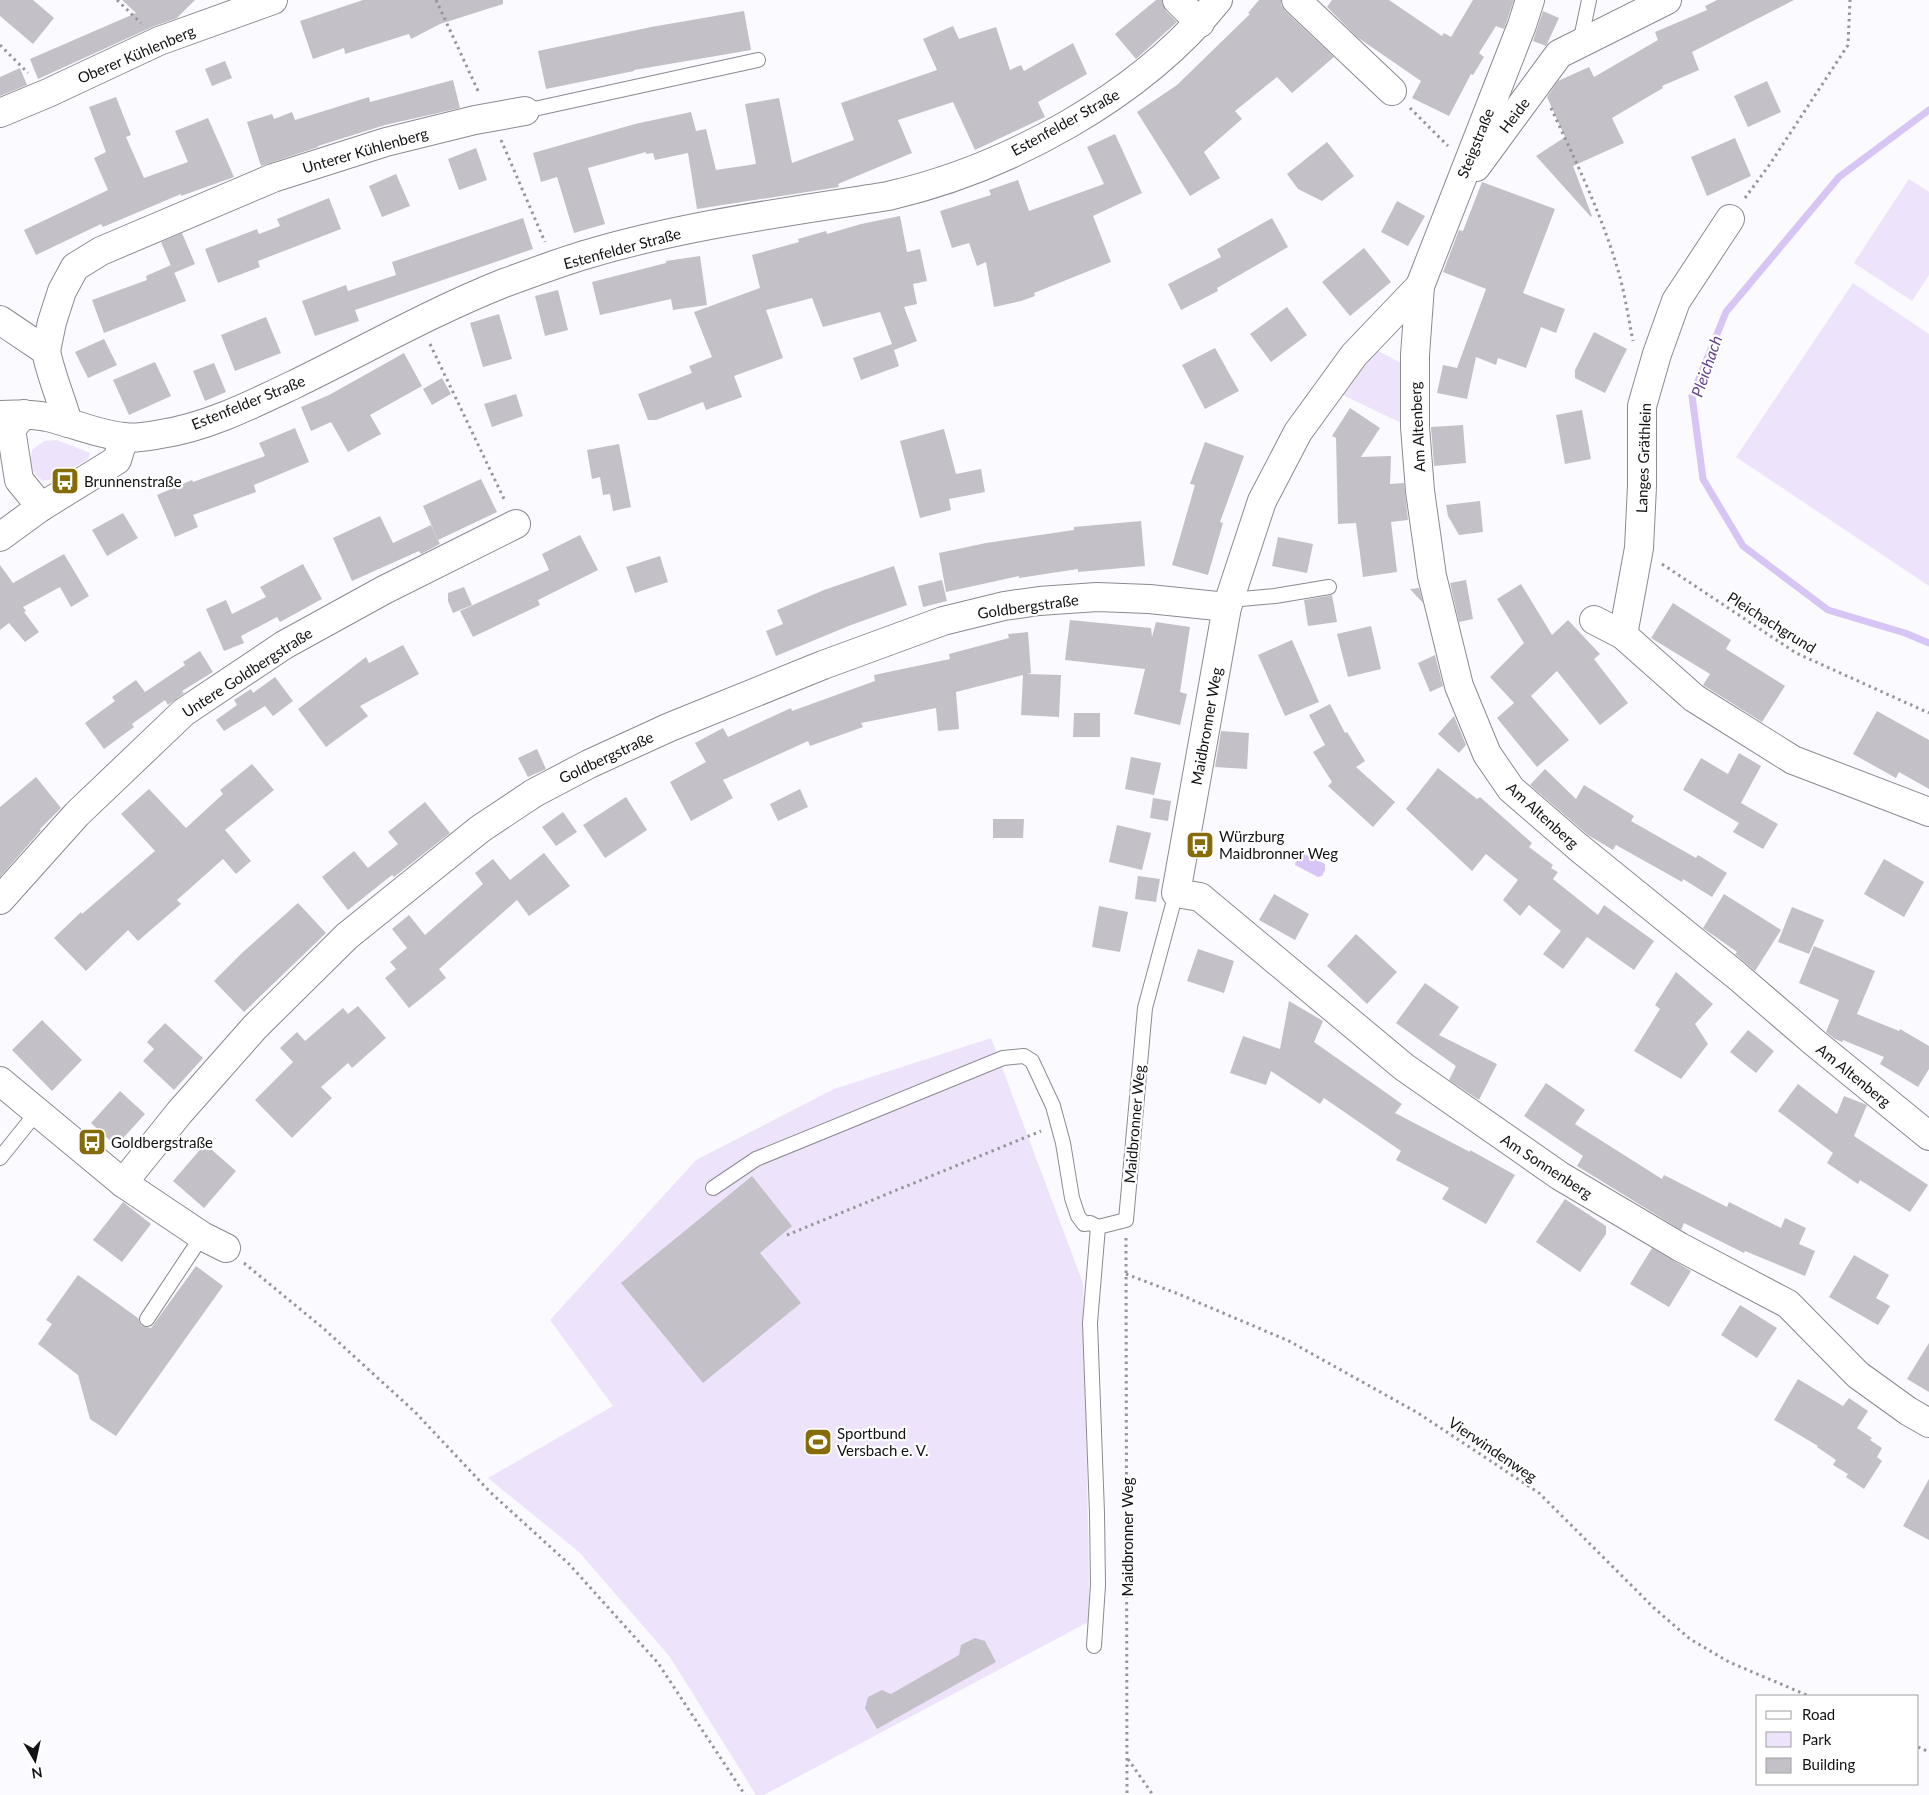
<svg xmlns="http://www.w3.org/2000/svg" width="1929" height="1795" viewBox="0 0 1929 1795" font-family="Lato,sans-serif">
<style>
.green{fill:#ede4fc}
.water{fill:#d7c5f6}
.lines{fill:none;stroke-linecap:round;stroke-linejoin:round}
.stream{stroke:#d7c5f6;stroke-width:7}
.building{fill:#c3c1c7}
.service-casing{stroke:#8c8a90;stroke-width:16}
.minor-casing{stroke:#8c8a90;stroke-width:30}
.path{stroke:#969598;stroke-width:3;stroke-dasharray:2.5 4;stroke-linecap:butt}
.service{stroke:#fff;stroke-width:14}
.minor{stroke:#fff;stroke-width:28}
.labels{text-anchor:middle;dominant-baseline:central;stroke-width:4.5;stroke-linejoin:round;paint-order:stroke}
.street-label{font-size:15px;fill:#131214;stroke:#fff}
.poi-label{font-size:15px;fill:#131214;stroke:#fff;text-anchor:start}
.water-label{font-size:16px;font-style:italic;fill:#62438b;stroke:#fff}
</style>
<rect width="100%" height="100%" fill="#fbfafe"/>
<g class="green">
<polygon points="1909,179 1929,192 1929,275 1912,301 1854,263"/>
<polygon points="1853,283 1929,334 1929,586 1736,457"/>
<polygon points="1376,350 1405,365 1403,424 1343,395"/>
<path d="M57,440L90,453L88,459L54,479L43,481C31,472 29,465 32,450L44,441Z"/>
<polygon points="991,1038 1083,1283 1090,1621 764,1795 756,1795 670,1657 579,1552 488,1478 613,1406 550,1320 696,1160 834,1089"/>
</g>
<polygon class="water" points="1302,853 1325,864 1325,870 1322,876 1318,877 1295,865 1297,856"/>
<g class="lines">
<polyline class="stream" points="1929,110 1839,177 1726,312 1692,396 1703,479 1743,546 1828,610 1905,633 1929,643"/>
</g>
<g class="building">
<polygon points="0,0 33,0 54,18 33,44 0,16"/>
<polygon points="122,0 195,0 177,18 152,27 38,79 30,59 136,13"/>
<polygon points="363,0 503,0 503,4 440,24 411,39 409,34 345,54 344,48 313,59 300,21"/>
<polygon points="1156,0 1162,0 1166,11 1177,22 1136,59 1115,34"/>
<polygon points="1259,0 1281,0 1281,5 1285,11 1334,57 1292,93 1277,77 1235,111 1242,119 1204,152 1220,178 1190,196 1137,112 1177,85 1250,14 1248,13"/>
<polygon points="1332,0 1389,0 1442,36 1444,33 1451,37 1473,0 1514,0 1504,29 1496,26 1479,53 1484,57 1473,75 1471,74 1449,116 1412,98 1421,81 1357,37 1327,7"/>
<polygon points="1717,0 1794,0 1692,52 1699,70 1662,86 1663,88 1612,118 1624,143 1573,166 1592,216 1591,217 1536,156 1565,137 1547,97 1558,81 1589,67 1594,77 1658,40 1655,32 1707,10 1705,6"/>
<polygon points="744,11 751,50 634,70 634,71 546,89 538,51 651,27"/>
<polygon points="1543,11 1559,18 1546,46 1533,41"/>
<polygon points="953,26 959,39 996,27 1010,70 1021,65 1024,71 1073,43 1087,74 1038,102 1045,117 975,150 953,102 898,120 912,153 838,184 839,187 697,209 688,153 655,160 653,153 646,154 646,152 588,168 605,224 574,233 557,177 541,182 533,153 635,124 691,112 696,131 706,129 716,170 756,164 745,104 779,98 792,163 854,140 841,103 937,70 923,39"/>
<polygon points="225,61 232,78 212,86 205,69"/>
<polygon points="20,68 27,85 0,96 0,77"/>
<polygon points="453,80 460,108 385,125 318,146 318,147 261,166 247,122 272,114 274,119 292,112 295,120 369,97 370,102"/>
<polygon points="1767,81 1781,112 1748,127 1734,96"/>
<polygon points="116,97 131,135 126,137 144,178 188,162 175,131 208,118 234,177 181,196 181,194 103,227 101,224 36,255 24,230 108,190 94,158 106,152 89,107"/>
<polygon points="1115,134 1142,193 1093,216 1111,262 1034,293 1035,296 1021,301 994,307 986,262 977,266 969,243 952,248 940,211 991,195 989,190 1018,180 1029,211 1104,184 1087,147"/>
<polygon points="1735,138 1751,176 1707,196 1691,157"/>
<polygon points="1327,142 1354,176 1322,201 1298,189 1287,174"/>
<polygon points="476,148 487,180 459,190 448,159"/>
<polygon points="396,174 410,206 382,217 369,186"/>
<polygon points="1482,182 1555,209 1523,293 1565,309 1556,333 1541,327 1526,368 1498,358 1496,365 1476,357 1467,399 1437,393 1443,365 1457,368 1486,289 1443,272 1459,230 1463,231"/>
<polygon points="329,198 341,229 258,261 260,267 218,283 205,249 257,229 259,234 280,226 277,219"/>
<polygon points="1397,201 1425,216 1408,246 1381,232"/>
<polygon points="900,216 907,252 920,249 927,281 913,284 917,304 904,307 917,341 894,350 899,366 861,380 853,358 892,344 880,312 823,327 812,298 766,310 783,358 734,376 742,397 706,410 703,402 656,420 648,420 638,394 692,373 689,366 712,357 694,312 760,288 752,255 799,242 798,239 826,231 827,234 861,224"/>
<polygon points="523,218 533,249 355,310 359,321 315,336 302,301 346,285 348,291 396,275 392,262"/>
<polygon points="1272,218 1288,247 1217,288 1218,291 1181,310 1168,284 1221,257 1217,249"/>
<polygon points="182,233 195,264 174,273 161,242"/>
<polygon points="1364,248 1391,282 1350,316 1322,282"/>
<polygon points="700,256 707,305 673,310 671,299 600,315 592,282 666,263 666,261"/>
<polygon points="171,265 186,301 104,333 92,300 147,280 146,276"/>
<polygon points="558,290 568,330 545,336 535,296"/>
<polygon points="1287,307 1307,335 1271,362 1250,334"/>
<polygon points="499,314 512,359 483,367 470,323"/>
<polygon points="266,317 281,353 235,371 221,335"/>
<polygon points="1594,332 1627,349 1605,393 1575,378 1575,370"/>
<polygon points="104,339 117,365 88,378 75,352"/>
<polygon points="1215,348 1239,391 1205,409 1182,365"/>
<polygon points="404,353 422,386 370,415 381,434 348,452 331,422 311,431 301,407 329,395"/>
<polygon points="155,362 171,396 129,415 113,380"/>
<polygon points="214,363 226,392 205,401 193,371"/>
<polygon points="442,378 451,394 432,405 423,389"/>
<polygon points="516,394 523,416 492,427 484,404"/>
<polygon points="1350,408 1380,428 1361,457 1391,456 1390,484 1404,483 1408,520 1391,522 1397,572 1363,577 1356,523 1338,524 1336,438 1332,436"/>
<polygon points="1582,410 1591,459 1565,464 1556,415"/>
<polygon points="1463,425 1466,463 1434,466 1431,427"/>
<polygon points="295,428 309,462 254,485 256,492 193,515 198,527 175,537 157,495 192,480 193,482 265,456 259,443"/>
<polygon points="944,429 956,474 981,469 985,492 949,499 951,510 920,518 900,441"/>
<polygon points="1205,442 1244,456 1220,522 1223,523 1208,575 1172,565 1195,485 1190,484"/>
<polygon points="619,444 631,507 613,511 610,494 603,495 600,477 592,479 587,450"/>
<polygon points="481,479 497,512 438,540 423,506"/>
<polygon points="1480,501 1483,532 1459,535 1448,516 1446,505"/>
<polygon points="123,513 138,538 107,556 92,530"/>
<polygon points="380,516 393,543 431,525 440,544 421,554 419,551 352,581 333,538"/>
<polygon points="1141,521 1145,566 1078,572 1078,569 1019,578 1019,576 946,592 939,553 986,543 1074,530 1074,527"/>
<polygon points="580,535 598,570 538,600 540,605 473,637 460,611 549,570 542,554"/>
<polygon points="1278,537 1313,544 1307,573 1272,566"/>
<polygon points="64,554 89,596 71,607 60,587 23,607 26,611 24,612 39,632 25,642 9,623 0,630 0,565 13,583"/>
<polygon points="660,556 668,582 635,593 626,567"/>
<polygon points="303,564 322,599 280,622 277,617 241,636 244,643 224,651 206,609 226,600 232,614 266,597 260,587"/>
<polygon points="894,566 907,605 851,625 776,656 766,631 783,624 777,610 824,590"/>
<polygon points="942,580 947,601 923,607 918,586"/>
<polygon points="1466,580 1473,619 1459,622 1450,583"/>
<polygon points="1521,584 1552,635 1568,620 1600,654 1594,659 1628,703 1600,725 1557,671 1531,696 1569,740 1537,767 1497,718 1514,703 1490,677 1524,643 1497,599"/>
<polygon points="464,587 472,605 453,613 448,601 448,593"/>
<polygon points="1419,588 1423,603 1410,589"/>
<polygon points="1332,595 1337,622 1308,626 1304,600"/>
<polygon points="1673,603 1731,640 1726,649 1785,686 1762,722 1703,685 1710,674 1651,638"/>
<polygon points="1070,620 1151,628 1152,637 1156,622 1190,627 1180,692 1187,694 1180,725 1134,714 1145,669 1065,660"/>
<polygon points="1371,626 1381,669 1348,677 1337,634"/>
<polygon points="1028,632 1031,673 1027,674 1061,675 1059,717 1021,715 1023,675 956,692 959,729 938,731 936,708 861,723 863,727 810,746 808,741 723,780 733,798 691,821 670,782 706,762 695,743 723,728 728,737 791,708 792,711 875,681 874,675 950,659 949,654 1009,638 1008,634"/>
<polygon points="1292,640 1319,702 1285,716 1258,655"/>
<polygon points="403,645 419,674 360,706 368,716 326,747 298,709 366,657 369,663"/>
<polygon points="200,651 213,672 182,691 184,693 168,705 165,700 132,724 134,727 104,749 85,723 115,701 112,697 136,680 145,692 185,665 183,662"/>
<polygon points="1435,655 1443,686 1430,692 1418,663"/>
<polygon points="275,677 293,701 273,716 265,706 224,731 216,720 237,705 234,700 251,689 253,693"/>
<polygon points="1330,704 1345,733 1347,732 1365,761 1356,767 1395,802 1373,827 1328,786 1332,782 1313,752 1325,745 1309,715"/>
<polygon points="1877,711 1929,740 1929,789 1899,772 1896,778 1853,754"/>
<polygon points="1074,713 1100,713 1100,737 1073,737"/>
<polygon points="1454,716 1466,745 1459,753 1438,734"/>
<polygon points="1221,731 1249,733 1247,769 1215,767"/>
<polygon points="537,749 546,769 528,777 518,758"/>
<polygon points="1739,753 1761,766 1741,803 1778,824 1763,849 1733,832 1739,823 1683,790 1701,758 1728,774"/>
<polygon points="1131,757 1161,763 1154,795 1125,789"/>
<polygon points="252,764 274,790 225,830 251,861 236,874 223,859 177,900 181,904 138,941 128,930 86,971 54,938 81,912 82,914 155,851 121,814 149,789 186,828 223,794 220,790"/>
<polygon points="1438,768 1477,799 1480,797 1532,843 1529,847 1553,865 1551,868 1558,872 1553,879 1598,915 1604,905 1654,941 1634,970 1587,937 1563,969 1543,954 1561,931 1529,905 1520,916 1503,900 1518,880 1486,854 1472,871 1406,809"/>
<polygon points="1545,769 1576,799 1584,785 1634,816 1631,821 1696,858 1698,855 1727,873 1712,897 1683,879 1682,882 1616,845 1613,850 1588,835 1530,785"/>
<polygon points="36,777 61,808 40,829 41,830 0,877 0,807"/>
<polygon points="800,789 808,807 778,821 770,804"/>
<polygon points="626,797 647,830 605,858 583,825"/>
<polygon points="1153,798 1171,801 1168,821 1150,818"/>
<polygon points="425,802 450,833 394,877 392,875 348,910 322,877 354,851 368,868 398,844 388,832"/>
<polygon points="563,812 577,832 556,846 542,827"/>
<polygon points="993,819 1024,819 1023,838 993,838"/>
<polygon points="1117,825 1151,833 1142,870 1109,862"/>
<polygon points="544,853 570,886 529,916 517,900 439,969 446,978 409,1008 385,978 396,969 390,962 407,948 392,929 409,915 425,935 483,884 475,873 493,859 510,880"/>
<polygon points="1884,859 1924,882 1904,917 1864,894"/>
<polygon points="1138,876 1160,879 1156,902 1135,899"/>
<polygon points="1274,894 1309,914 1295,940 1259,920"/>
<polygon points="1724,894 1781,930 1755,971 1735,954 1737,952 1703,928"/>
<polygon points="298,903 326,933 244,1012 214,981 243,952"/>
<polygon points="1099,906 1128,912 1120,952 1092,947"/>
<polygon points="1792,907 1824,920 1809,954 1778,942"/>
<polygon points="1356,934 1397,972 1367,1004 1327,966"/>
<polygon points="1814,946 1875,971 1857,1014 1899,1031 1900,1029 1929,1046 1929,1069 1918,1087 1880,1064 1884,1057 1843,1040 1842,1042 1835,1039 1826,1032 1839,1000 1799,983"/>
<polygon points="1198,949 1234,961 1224,993 1187,981"/>
<polygon points="1676,972 1713,1004 1695,1024 1708,1044 1681,1079 1634,1051 1660,1009 1655,1005"/>
<polygon points="1425,983 1459,1007 1439,1035 1497,1064 1479,1100 1449,1080 1456,1066 1396,1023"/>
<polygon points="1289,1001 1323,1021 1314,1042 1402,1104 1395,1113 1470,1152 1470,1150 1515,1175 1486,1224 1442,1199 1449,1188 1396,1160 1401,1151 1324,1098 1320,1104 1271,1071 1266,1085 1230,1073 1243,1036 1280,1049"/>
<polygon points="358,1006 386,1038 352,1068 348,1063 321,1087 332,1098 292,1138 255,1100 293,1062 280,1048 297,1032 305,1041 343,1008 348,1014"/>
<polygon points="42,1020 82,1060 52,1091 12,1050"/>
<polygon points="165,1023 203,1058 174,1090 143,1061 154,1049 147,1042"/>
<polygon points="1748,1030 1774,1051 1756,1073 1730,1052"/>
<polygon points="1546,1083 1585,1110 1575,1124 1662,1179 1664,1175 1727,1207 1729,1202 1781,1228 1785,1218 1806,1228 1799,1244 1815,1251 1805,1276 1745,1251 1744,1253 1684,1223 1681,1230 1577,1166 1583,1156 1524,1116"/>
<polygon points="1798,1084 1837,1114 1844,1096 1867,1105 1854,1136 1928,1185 1910,1212 1860,1180 1858,1184 1827,1163 1833,1153 1778,1111"/>
<polygon points="120,1091 145,1114 116,1146 91,1123"/>
<polygon points="205,1144 236,1171 204,1208 173,1181"/>
<polygon points="752,1176 792,1226 760,1253 801,1303 703,1383 621,1283"/>
<polygon points="1565,1199 1606,1226 1606,1234 1580,1272 1536,1242"/>
<polygon points="123,1202 151,1224 122,1262 93,1240"/>
<polygon points="1652,1248 1691,1271 1669,1307 1630,1284"/>
<polygon points="1854,1255 1889,1275 1876,1298 1890,1306 1878,1325 1829,1297"/>
<polygon points="196,1266 223,1286 116,1436 90,1419 78,1375 38,1344 52,1324 46,1320 78,1275 138,1318 142,1326 151,1328"/>
<polygon points="1740,1305 1777,1328 1757,1358 1721,1335"/>
<polygon points="1929,1343 1929,1392 1907,1379"/>
<polygon points="1798,1379 1843,1406 1849,1398 1868,1411 1857,1428 1872,1438 1870,1440 1882,1448 1877,1457 1882,1461 1864,1489 1846,1477 1848,1474 1833,1465 1836,1460 1817,1447 1818,1446 1774,1420"/>
<polygon points="1929,1479 1929,1540 1903,1526"/>
<polygon points="975,1638 985,1641 996,1662 877,1729 865,1708 868,1697 882,1690 891,1694 959,1655 961,1645"/>
</g>
<g class="lines">
<defs>
<g id="service">
<polyline points="1580,43 1589,0"/>
<polyline points="525,111 758,60"/>
<polyline points="1230,600 1275,596 1329,587"/>
<polyline points="0,1158 37,1112"/>
<polyline points="713,1188 756,1159 1003,1058 1024,1056 1032,1061 1053,1106 1063,1143 1072,1198 1078,1216 1084,1224 1090,1223 1098,1227"/>
<polyline points="147,1319 202,1236"/>
<polyline points="1094,1646 1098,1585 1097,1513 1090,1323 1098,1227 1126,1220 1145,1008 1176,893"/>
</g>
<g id="minor">
<polyline points="1177,0 1200,23"/>
<polyline points="1296,0 1392,91"/>
<polyline points="1530,0 1522,25 1420,286 1415,355 1415,427 1420,491 1432,576 1459,686 1487,754 1511,789 1578,847 1736,975 1815,1043 1929,1136"/>
<polyline points="0,113 48,93 159,41 273,0"/>
<polyline points="1476,167 1559,54 1667,0"/>
<polyline points="1420,286 1354,355 1298,432 1262,501 1227,607 1176,893 1200,897 1404,1067 1560,1176 1680,1247 1788,1304 1858,1375 1908,1411 1929,1423"/>
<path d="M0,320L46,351C51,376 61,398 68,423"/>
<polyline points="46,351 52,322 62,291 75,267 101,251 273,178 386,142 475,120 525,111"/>
<polyline points="24,414 11,429 19,480 41,507"/>
<path d="M0,415C16,414 31,414 47,417C73,423 97,434 124,437C136,439 149,436 161,434C207,427 251,405 293,385C363,351 431,312 504,283C532,273 560,262 588,254C685,225 788,212 888,196C1007,169 1141,96 1218,0"/>
<polyline points="0,537 41,507 117,460 124,437"/>
<polyline points="1594,620 1623,635 1694,698 1793,760 1929,812"/>
<polyline points="1623,635 1639,548 1642,486 1642,406 1657,354 1676,301 1730,219"/>
<polyline points="0,900 77,814 184,712 284,645 384,590 516,524"/>
<polyline points="0,1081 123,1183 202,1236 226,1248"/>
<polyline points="123,1183 179,1113 255,1027 347,936 480,829 534,793 589,764 670,727 823,665 943,621 1004,606 1039,601 1097,597 1149,599 1227,607"/>
</g>
</defs>
<use href="#service" class="service-casing"/>
<use href="#minor" class="minor-casing"/>
<g class="path">
<polyline points="117,0 141,23"/>
<polyline points="436,0 479,93"/>
<polyline points="0,45 28,73"/>
<polyline points="1410,108 1448,146"/>
<path d="M1551,108C1577,164 1605,221 1621,281C1626,301 1629,321 1633,341"/>
<polyline points="501,140 545,242"/>
<polyline points="1745,198 1770,164 1848,45 1850,0"/>
<polyline points="430,344 505,501"/>
<polyline points="1662,564 1796,653 1929,713"/>
<polyline points="787,1235 1041,1131"/>
<polyline points="1126,1238 1127,1795"/>
<polyline points="244,1263 323,1328 415,1412 490,1492 569,1564 658,1663 745,1795"/>
<polyline points="1126,1274 1176,1293 1289,1341 1418,1413 1539,1493 1654,1608 1690,1639 1729,1662 1809,1696"/>
<polyline points="1918,1747 1929,1752"/>
<polyline points="1128,1759 1153,1795"/>
</g>
<use href="#service" class="service"/>
<use href="#minor" class="minor"/>
</g>
<defs>
<symbol id="bus-square" viewBox="-11 -11 22 22"><rect x="-9" y="-9" width="18" height="18" rx="4" fill="#866c09" stroke="#fff"/><path d="M-5-6H5V4H4V6H2V4H-2V6H-4V4H-5ZM-3.5-4V0h7V-4ZM-3.5 1.2v1.5H-2V1.2ZM2 1.2v1.5H3.5V1.2Z" fill="#fff"/></symbol>
<symbol id="stadium-square" viewBox="-11 -11 22 22"><rect x="-9" y="-9" width="18" height="18" rx="4" fill="#866c09" stroke="#fff"/><path d="M0-5a6.5 5 0 1 0 0 10a6.5 5 0 1 0 0-10ZM-3.5-1.8h7v3.6h-7Z" fill="#fff"/></symbol>
</defs>
<g fill-rule="evenodd">
<use href="#bus-square" x="49" y="465" width="32" height="32"/>
<use href="#bus-square" x="1184" y="829" width="32" height="32"/>
<use href="#bus-square" x="76" y="1126" width="32" height="32"/>
<use href="#stadium-square" x="802" y="1426" width="32" height="32"/>
</g>
<g class="labels">
<g class="street-label">
<text transform="translate(136 54) rotate(-23)">Oberer Kühlenberg</text>
<text transform="translate(1514 115) rotate(-53)">Heide</text>
<text transform="translate(1065 122) rotate(-29)">Estenfelder Straße</text>
<text transform="translate(1475 143) rotate(-68)">Steigstraße</text>
<text transform="translate(365 150) rotate(-16)">Unterer Kühlenberg</text>
<text transform="translate(622 248) rotate(-15)">Estenfelder Straße</text>
<text transform="translate(248 402) rotate(-22)">Estenfelder Straße</text>
<text transform="translate(1417 427) rotate(-93)">Am Altenberg</text>
<text transform="translate(1643 458) rotate(-88)">Langes Gräthlein</text>
<text transform="translate(1028 606) rotate(-8)">Goldbergstraße</text>
<text transform="translate(1772 622) rotate(32)">Pleichachgrund</text>
<text transform="translate(247 672) rotate(-33)">Untere Goldbergstraße</text>
<text transform="translate(1206 726) rotate(-80)">Maidbronner Weg</text>
<text transform="translate(606 757) rotate(-25)">Goldbergstraße</text>
<text transform="translate(1543 815) rotate(42)">Am Altenberg</text>
<text transform="translate(1854 1075) rotate(39)">Am Altenberg</text>
<text transform="translate(1134 1124) rotate(-85)">Maidbronner Weg</text>
<text transform="translate(1547 1166) rotate(33)">Am Sonnenberg</text>
<text transform="translate(1493 1449) rotate(34)">Vierwindenweg</text>
<text transform="translate(1127 1537) rotate(-90)">Maidbronner Weg</text>
</g>
<g class="poi-label">
<text x="84" y="481">Brunnenstraße</text>
<text x="1219" y="836">Würzburg<tspan x="1219" dy="17">Maidbronner Weg</tspan></text>
<text x="111" y="1142">Goldbergstraße</text>
<text x="837" y="1433">Sportbund<tspan x="837" dy="17">Versbach e. V.</tspan></text>
</g>
<g class="water-label">
<text transform="translate(1706 366) rotate(-71)">Pleichach</text>
</g>
</g>
<rect x="1756" y="1695" width="162" height="90" fill="#ffffff" stroke="#a1a0a1"/>
<rect x="1766" y="1711" width="25" height="8" fill="#ffffff" stroke="#a1a0a1"/>
<text x="1802" y="1720" font-size="15" fill="#131214">Road</text>
<rect x="1766" y="1732" width="25" height="15" fill="#ede4fc" stroke="#a1a0a1"/>
<text x="1802" y="1745" font-size="15" fill="#131214">Park</text>
<rect x="1766" y="1758" width="25" height="15" fill="#c3c1c7" stroke="#a1a0a1"/>
<text x="1802" y="1770" font-size="15" fill="#131214">Building</text>
<g transform="translate(35 1760) rotate(171)" stroke="#ffffff" stroke-width="4" paint-order="stroke">
<path d="M0-4L9 19L0 12L-9 19Z" fill="#131214"/>
<text y="-8" font-size="14" font-weight="bold" text-anchor="middle" fill="#131214">N</text>
</g>
</svg>
